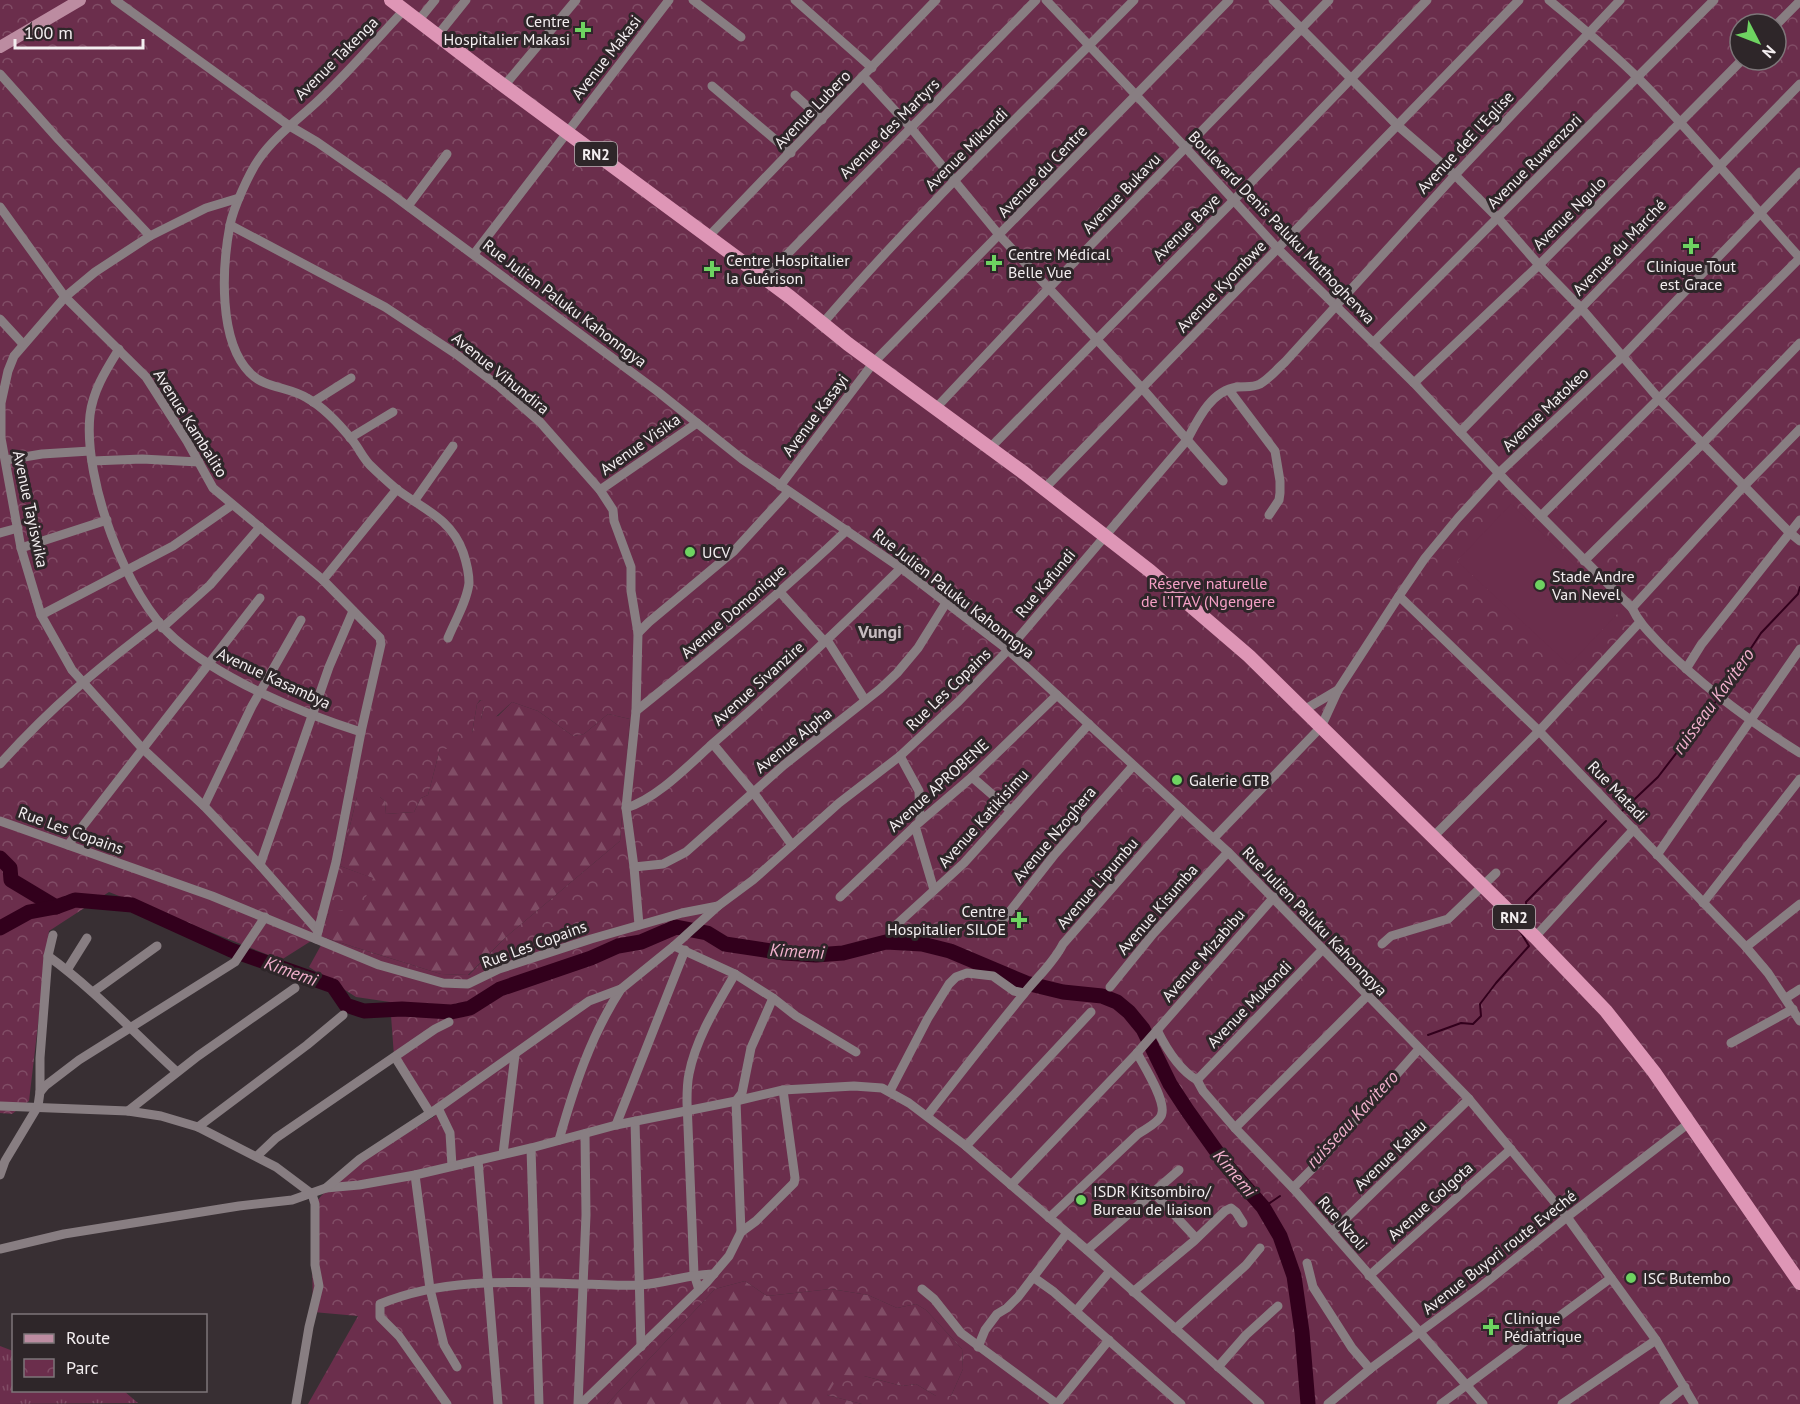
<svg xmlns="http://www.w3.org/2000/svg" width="1800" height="1404" viewBox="0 0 1800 1404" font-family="'PT Sans',sans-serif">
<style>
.grass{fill:url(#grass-tufts)}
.forest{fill:url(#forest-firs)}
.park{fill:url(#park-crowns);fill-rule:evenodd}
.pitch{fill:#6b2e4c}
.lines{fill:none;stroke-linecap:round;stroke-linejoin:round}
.stream{stroke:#32001c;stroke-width:2}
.river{stroke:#32001c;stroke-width:15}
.minor{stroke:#887e82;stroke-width:9}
.major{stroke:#bc8ca1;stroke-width:12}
.highway{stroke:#de96b6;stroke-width:14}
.poi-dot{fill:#6ed361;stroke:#2e2629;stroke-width:2}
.labels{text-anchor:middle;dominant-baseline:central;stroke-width:6;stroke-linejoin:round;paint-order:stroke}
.shield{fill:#2e2629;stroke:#b8b2b4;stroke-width:1.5}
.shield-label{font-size:15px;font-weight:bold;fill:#f3eef0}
.poi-label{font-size:16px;fill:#f3eef0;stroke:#2e2629;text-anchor:start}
.street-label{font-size:16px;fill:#f3eef0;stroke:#2e2629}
.park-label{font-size:16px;fill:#f6a0c6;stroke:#2e2629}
.neighbourhood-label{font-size:18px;font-weight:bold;fill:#c7bcc0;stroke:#2e2629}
.water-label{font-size:18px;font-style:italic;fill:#f2b1cd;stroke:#2e2629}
</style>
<defs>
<pattern id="grass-tufts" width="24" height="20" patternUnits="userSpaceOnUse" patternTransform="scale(1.5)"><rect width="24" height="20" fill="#6b2e4c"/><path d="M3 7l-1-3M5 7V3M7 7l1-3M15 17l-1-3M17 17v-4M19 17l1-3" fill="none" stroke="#814d66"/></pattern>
<pattern id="forest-firs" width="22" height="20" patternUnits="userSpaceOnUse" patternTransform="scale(1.5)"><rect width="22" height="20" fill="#6b2e4c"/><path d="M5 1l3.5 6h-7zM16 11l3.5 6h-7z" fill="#814d66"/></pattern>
<pattern id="park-crowns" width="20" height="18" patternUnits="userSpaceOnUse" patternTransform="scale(1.5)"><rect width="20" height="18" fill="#6b2e4c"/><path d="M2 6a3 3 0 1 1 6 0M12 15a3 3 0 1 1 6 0" fill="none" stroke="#814d66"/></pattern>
</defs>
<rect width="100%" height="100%" fill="#382f33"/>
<polygon class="grass" points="0,1346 13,1351 14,1390 124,1391 138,1403 0,1404"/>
<g class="forest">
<polygon points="481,700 484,701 484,706 481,719 498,716 512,702 538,711 573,736 584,734 608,714 630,719 620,841 506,937 468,975 441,974 319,936 329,913 372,878 340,866 357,797 380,797 386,802 385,814 414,812 421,798 428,795 440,749 472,733 477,704"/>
<polygon points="745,1281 767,1296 831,1289 868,1295 897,1308 916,1304 926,1310 962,1349 963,1369 951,1396 936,1396 916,1384 902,1386 864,1376 827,1395 862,1404 607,1404 715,1289"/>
</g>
<path class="park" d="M0,0H1800V1404H862L827,1395L839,1375L864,1376L902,1386L916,1384L936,1396H951L963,1369L962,1349L926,1310L916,1304L897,1308L868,1295L831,1289L767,1296L745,1281L715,1289L607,1404H308L358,1316L313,1312L311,1209C332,1175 400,1138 435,1116L394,1056L390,1002L356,997L309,967L325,938L441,974L469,975L506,937L620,841L630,719L608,714L584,734L573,736L538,711L512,702L486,726L481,719L484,706L483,701L480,700L477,704L472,733L466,749H440L428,795L421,798L414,812L385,814L386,802L380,797H357L340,866L373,878L363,905L329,913L319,936L281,960L109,892L49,931L29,1101L12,1114L0,1113ZM1740,24H1776V60H1740Z"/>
<polygon class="pitch" points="1511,504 1622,609 1569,665 1457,561"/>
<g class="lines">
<g class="stream">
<polyline points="1720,695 1761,633 1798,594 1800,587"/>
<polyline points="1622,811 1658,777 1717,700"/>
<polyline points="1527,920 1526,902 1606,821"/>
<polyline points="1428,1035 1461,1023 1473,1024 1481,1016 1480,1004 1496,983 1529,946 1520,931"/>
<polyline points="1264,1207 1280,1196"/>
</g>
<g class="river">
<polyline points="0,858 10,868 11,880 56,907"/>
<polyline points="0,928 29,912 56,907 75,900 132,905 231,950 333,986 346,1005 364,1011 402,1009 451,1012 470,1008 500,989 591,958 618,946 641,942 676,927 707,933 725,944 784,953 816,955 843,953 886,942 922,944 950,951 1026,983 1063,992 1102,996 1117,1002 1129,1012 1143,1029 1170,1084 1187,1110 1227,1166 1263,1207 1280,1236 1294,1276 1302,1332 1308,1404"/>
</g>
<g class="minor">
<polyline points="115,0 288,125 317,142 386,190 657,391 742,459 901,568 1008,650 1228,852 1469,1099 1567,1217 1611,1278 1656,1340 1694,1404"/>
<polyline points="693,0 741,37"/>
<polyline points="795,0 872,68"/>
<path d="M1046,0L1186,148L1278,249L1414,383L1508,483L1632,608C1640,625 1652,635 1664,648C1705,688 1752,723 1800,753"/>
<polyline points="1273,0 1397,125 1455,175 1498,218 1539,265 1581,308 1660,400 1789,532 1800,541"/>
<path d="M404,10C376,40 350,71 320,99C299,119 276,135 259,159C249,173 233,209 230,225C222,267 218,341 250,373C264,388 290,387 307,398C325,408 341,426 353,441C360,450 364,460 372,467C379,474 387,481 395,488C422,509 450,517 463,552C466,561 469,573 469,583C467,601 455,621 448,638"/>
<polyline points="418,21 435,0"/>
<polyline points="1776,25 1800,1"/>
<polyline points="437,36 466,0"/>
<polyline points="0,74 59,140 150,236"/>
<polyline points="864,77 911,128 1000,236 1142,388 1223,481"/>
<polyline points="504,86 576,0"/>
<polyline points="712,86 791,153"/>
<polyline points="795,95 822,120"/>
<polyline points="239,198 206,208 150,236 95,272 65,297 14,356 8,371 1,403 1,438 21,548 41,615 72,670 142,748 204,806 260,865 318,931"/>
<polyline points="408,206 447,154"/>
<polyline points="0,207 65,297 146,377 187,441 213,488 323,580 380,638 381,644 361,732 336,862 316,939"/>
<polyline points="230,225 385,307 456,354 500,387 540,422 600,490 613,510 614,521 631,567 631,591 638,633 636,711 626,808 634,867 639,925"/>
<polyline points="708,237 936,0"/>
<polyline points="474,254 669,0"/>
<polyline points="764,278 1036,0"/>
<polyline points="0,319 23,344"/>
<path d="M823,323C920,210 1029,107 1134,0"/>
<polyline points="1373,343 1714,0"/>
<path d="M119,349C106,370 93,390 90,415C83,479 126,597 175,639C222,680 301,713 361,732"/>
<polyline points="1414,383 1539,265 1742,60"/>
<polyline points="1229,390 1275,451 1280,481 1280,493 1279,500 1269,515"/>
<polyline points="313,402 351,378"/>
<polyline points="935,409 1049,288 1329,0"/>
<polyline points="1460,432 1800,84"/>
<polyline points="350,438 393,412"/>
<polyline points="990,448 1233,201 1427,0"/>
<polyline points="6,460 42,454 90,451"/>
<polyline points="92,461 142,459 199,462"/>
<polyline points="780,486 874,362 1229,0"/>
<polyline points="1044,489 1519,0"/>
<polyline points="600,490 697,423"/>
<polyline points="415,500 453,446"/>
<path d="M1541,516L1800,258C1746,198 1695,135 1638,78C1610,50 1579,25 1549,0"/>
<polyline points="0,533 18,528"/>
<polyline points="21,548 107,520"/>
<polyline points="1584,561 1702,444 1800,343"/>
<polyline points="323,580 397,489"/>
<polyline points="779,591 825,642"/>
<polyline points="1399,596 1539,731 1746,947 1768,973 1800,1021"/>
<polyline points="1632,608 1744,486 1800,429"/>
<polyline points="41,615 173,546 232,505"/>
<polyline points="162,628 210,585 260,527"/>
<polyline points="638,633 649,622 734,551 788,492"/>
<polyline points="827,640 865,700"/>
<polyline points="1686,669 1701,645 1800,520"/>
<polyline points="1304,710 1338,690"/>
<path d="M636,711C708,653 780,594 847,530"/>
<polyline points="713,744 753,792 792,845"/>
<polyline points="900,756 919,791 920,821"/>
<path d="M0,764C50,708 99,667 159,622"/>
<polyline points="972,777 1010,810"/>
<polyline points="204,806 252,706 301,620"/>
<path d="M626,808C656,799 687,767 710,746C776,689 839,629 901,568"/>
<polyline points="0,821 212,896 379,965 443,983 468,984 499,969 591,939 682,913 718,906"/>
<polyline points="915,826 934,890"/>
<polyline points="1433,837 1539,731 1639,623"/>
<polyline points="1214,838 1321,727 1338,690 1399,596 1425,558 1458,518 1499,473 1623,356 1800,172"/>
<polyline points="68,845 260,598"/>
<polyline points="1657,855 1800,649"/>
<polyline points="260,865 329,667 353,611"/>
<polyline points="634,867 663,864 686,852 784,765 880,689 897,673 918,648 946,603"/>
<polyline points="840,897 915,826 972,777 1057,695"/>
<polyline points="1703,903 1800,779"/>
<polyline points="1000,924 1055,854 1133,766"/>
<polyline points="895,926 964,863 1089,724"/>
<polyline points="1535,937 1634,829"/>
<polyline points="1382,944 1391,936 1448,919 1496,873"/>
<polyline points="674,946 735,974 773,998 796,1016 856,1052"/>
<polyline points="1746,947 1800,904"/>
<path d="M48,956C95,990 134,1033 177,1072"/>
<polyline points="67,970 87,938"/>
<polyline points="1110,987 1153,934 1228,852"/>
<polyline points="93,992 157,946"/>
<polyline points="1786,998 1800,989"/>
<path d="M1157,1030C1166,1048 1179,1070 1197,1080"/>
<polyline points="1731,1043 1793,1009"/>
<polyline points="395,1057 430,1113"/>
<polyline points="1197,1080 1203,1091 1235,1128 1293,1188 1483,1404"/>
<polyline points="1197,1080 1323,949"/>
<polyline points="890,1091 928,1018 949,984 956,977 967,973 993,976 1014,991 1024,993"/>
<polyline points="40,1092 40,1058 48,956 53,935"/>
<polyline points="0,1106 128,1111 161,1116 198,1127 276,1167 312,1194 315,1204 315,1265 319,1286 309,1327 296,1404"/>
<polyline points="438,1108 450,1133 452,1166"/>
<polyline points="128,1111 198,1056 295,988"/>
<path d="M927,1116C959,1075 990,1035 1023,995C1036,978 1053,964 1063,944L1181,809"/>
<polyline points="635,1121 641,1347"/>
<polyline points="616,1125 685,950"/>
<polyline points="198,1127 307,1045 343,1015"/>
<polyline points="1235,1128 1367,996"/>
<path d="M559,1140C574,1087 591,1035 621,989"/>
<polyline points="966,1146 1091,1012"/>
<polyline points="531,1148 539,1404"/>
<polyline points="503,1154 515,1055"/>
<polyline points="257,1156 276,1138 435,1029 449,1022"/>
<polyline points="478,1160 498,1404"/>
<polyline points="0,1175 5,1161 38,1106 40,1092 45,1086 79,1060 235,962 265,917"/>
<polyline points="415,1175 430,1289 444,1345 457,1367"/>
<polyline points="1011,1185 1137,1053 1274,897"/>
<polyline points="326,1188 359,1185 415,1175 531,1148 616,1125 736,1101 783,1090 854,1086 882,1088 909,1103 966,1146 1087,1250 1260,1404"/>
<polyline points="1293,1188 1319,1162 1419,1049"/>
<polyline points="1153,1192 1196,1238"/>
<path d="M1049,1218L1138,1134C1145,1129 1157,1124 1161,1116C1168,1103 1144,1066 1137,1053"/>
<polyline points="741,1232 756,1221 794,1183 795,1178 783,1090"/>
<polyline points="1332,1232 1469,1099"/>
<path d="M0,1249L64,1234L239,1206L292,1200L326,1188L360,1159L438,1108L589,1001L621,989L674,946L718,906L753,880L839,803L900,756L959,701L1008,650L1187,440C1198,419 1211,391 1237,387C1246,386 1252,388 1260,384C1269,379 1277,369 1285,362L1455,175L1620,0"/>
<polyline points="1087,1250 1179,1170"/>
<polyline points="1307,1263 1313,1287 1352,1348 1370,1369"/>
<polyline points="1369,1276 1511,1149"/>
<polyline points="1033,1277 1054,1292 1181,1404"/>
<polyline points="922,1289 934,1299 961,1333 1057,1404"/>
<path d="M699,1290L694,1274L687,1102C687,1093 687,1083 689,1074C696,1038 717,1005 735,974"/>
<polyline points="1133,1292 1194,1241 1225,1211 1231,1208 1236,1212 1243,1223"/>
<polyline points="1076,1311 1110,1271"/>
<polyline points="1175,1329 1246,1265 1260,1248"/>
<polyline points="978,1347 985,1330 997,1314 1007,1308 1018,1297 1067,1233"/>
<polyline points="1218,1367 1246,1335 1278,1306"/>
<path d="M447,1404L399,1336L380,1317V1304C444,1277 516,1282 583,1284C601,1284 620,1286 638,1285C664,1284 688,1274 714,1274"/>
<polyline points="578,1404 586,1215 585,1134"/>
<polyline points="581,1404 706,1283 729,1256 741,1232 736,1101 742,1093 751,1048 773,998"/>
<polyline points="1057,1404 1109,1340"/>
<polyline points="1328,1404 1370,1369 1479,1288 1567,1217 1689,1123"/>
<polyline points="1441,1404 1611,1278"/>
<polyline points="1562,1404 1656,1340"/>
<polyline points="1664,1404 1685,1387"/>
</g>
<polyline class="major" points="0,47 80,0"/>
<polyline class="highway" points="391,0 484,71 790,297 848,344 1024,473 1150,571 1249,656 1535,937 1606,1011 1654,1072 1800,1283"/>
</g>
<g class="poi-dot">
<path d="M580 21h6v6h6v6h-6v6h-6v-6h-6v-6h6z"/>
<path d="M1688 237h6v6h6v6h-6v6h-6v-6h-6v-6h6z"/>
<path d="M991 254h6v6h6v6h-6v6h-6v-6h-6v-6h6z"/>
<path d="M709 260h6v6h6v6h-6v6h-6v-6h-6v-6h6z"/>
<circle cx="690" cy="552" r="6"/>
<circle cx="1540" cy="585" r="6"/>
<circle cx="1177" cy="780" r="6"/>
<path d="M1016 911h6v6h6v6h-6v6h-6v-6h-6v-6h6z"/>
<circle cx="1081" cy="1200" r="6"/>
<circle cx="1631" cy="1278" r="6"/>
<path d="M1488 1318h6v6h6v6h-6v6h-6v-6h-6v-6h6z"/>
</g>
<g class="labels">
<g class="shield">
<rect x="575" y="142" width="42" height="24" rx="4.5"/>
<rect x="1493" y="905" width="42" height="24" rx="4.5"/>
</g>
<g class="shield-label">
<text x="596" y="154">RN2</text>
<text x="1514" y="917">RN2</text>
</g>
<g class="poi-label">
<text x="570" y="21" text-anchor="end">Centre<tspan x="570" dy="18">Hospitalier Makasi</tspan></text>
<text x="1008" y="254">Centre Médical<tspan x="1008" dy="18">Belle Vue</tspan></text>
<text x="726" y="260">Centre Hospitalier<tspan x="726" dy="18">la Guérison</tspan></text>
<text x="1691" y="266" text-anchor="middle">Clinique Tout<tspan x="1691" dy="18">est Grace</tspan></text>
<text x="702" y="552">UCV</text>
<text x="1552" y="576">Stade Andre<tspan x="1552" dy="18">Van Nevel</tspan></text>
<text x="1189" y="780">Galerie GTB</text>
<text x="1006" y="911" text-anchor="end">Centre<tspan x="1006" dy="18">Hospitalier SILOE</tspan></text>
<text x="1093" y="1191">ISDR Kitsombiro/<tspan x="1093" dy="18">Bureau de liaison</tspan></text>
<text x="1643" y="1278">ISC Butembo</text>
<text x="1504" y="1318">Clinique<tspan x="1504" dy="18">Pédiatrique</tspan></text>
</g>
<g class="street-label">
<text transform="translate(606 57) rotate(-52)">Avenue Makasi</text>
<text transform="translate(336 58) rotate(-45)">Avenue Takenga</text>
<text transform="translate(812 109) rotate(-46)">Avenue Lubero</text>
<text transform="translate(889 128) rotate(-45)">Avenue des Martyrs</text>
<text transform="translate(1465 142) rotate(-47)">Avenue deE l'Eglise</text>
<text transform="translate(966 149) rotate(-45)">Avenue Mikundi</text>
<text transform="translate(1534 161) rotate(-45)">Avenue Ruwenzori</text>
<text transform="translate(1042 171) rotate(-46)">Avenue du Centre</text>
<text transform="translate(1121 193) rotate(-46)">Avenue Bukavu</text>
<text transform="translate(1569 213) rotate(-45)">Avenue Ngulo</text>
<text transform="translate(1186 227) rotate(-45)">Avenue Baye</text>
<text transform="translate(1282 227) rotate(46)">Boulevard Denis Paluku Muthogherwa</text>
<text transform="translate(1619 247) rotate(-46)">Avenue du Marché</text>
<text transform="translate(1221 286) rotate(-46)">Avenue Kyombwe</text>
<text transform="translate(565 303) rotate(37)">Rue Julien Paluku Kahonngya</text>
<text transform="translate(501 373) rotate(39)">Avenue Vihundira</text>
<text transform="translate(1545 409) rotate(-44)">Avenue Matokeo</text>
<text transform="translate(815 415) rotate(-53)">Avenue Kasayi</text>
<text transform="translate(191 423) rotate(58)">Avenue Kambalito</text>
<text transform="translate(640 444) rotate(-35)">Avenue Visika</text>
<text transform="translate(31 509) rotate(78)">Avenue Tayiswika</text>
<text transform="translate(1045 583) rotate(-50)">Rue Kafundi</text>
<text transform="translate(954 593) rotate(38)">Rue Julien Paluku Kahonngya</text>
<text transform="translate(733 611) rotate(-41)">Avenue Domonique</text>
<text transform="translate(274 678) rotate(25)">Avenue Kasambya</text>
<text transform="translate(758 683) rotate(-42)">Avenue Sivanzire</text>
<text transform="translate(948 689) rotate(-44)">Rue Les Copains</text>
<text transform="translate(793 740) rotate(-39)">Avenue Alpha</text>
<text transform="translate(938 785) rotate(-42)">Avenue APROBENE</text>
<text transform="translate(1618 791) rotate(46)">Rue Matadi</text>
<text transform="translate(983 818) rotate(-48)">Avenue Katikisimu</text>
<text transform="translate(71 830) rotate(20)">Rue Les Copains</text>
<text transform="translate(1054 834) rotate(-50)">Avenue Nzoghera</text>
<text transform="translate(1097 883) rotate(-49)">Avenue Lipumbu</text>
<text transform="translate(1157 909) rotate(-49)">Avenue Kisumba</text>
<text transform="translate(1315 921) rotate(46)">Rue Julien Paluku Kahonngya</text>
<text transform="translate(534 944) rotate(-20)">Rue Les Copains</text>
<text transform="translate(1203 955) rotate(-49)">Avenue Mizabibu</text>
<text transform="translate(1249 1004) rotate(-46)">Avenue Mukondi</text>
<text transform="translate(1390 1155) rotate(-44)">Avenue Kalau</text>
<text transform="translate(1430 1201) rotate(-42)">Avenue Golgota</text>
<text transform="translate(1343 1223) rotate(49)">Rue Nzoli</text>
<text transform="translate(1499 1252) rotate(-38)">Avenue Buyori route Eveché</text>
</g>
<g class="park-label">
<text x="1208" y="583">Réserve naturelle<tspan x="1208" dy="18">de l'ITAV (Ngengere</tspan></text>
</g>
<g class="neighbourhood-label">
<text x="880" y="631">Vungi</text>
</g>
<g class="water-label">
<text transform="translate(1713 701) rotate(-54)">ruisseau Kavitero</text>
<text transform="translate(797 951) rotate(3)">Kimemi</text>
<text transform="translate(291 971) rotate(20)">Kimemi</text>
<text transform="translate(1352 1119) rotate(-47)">ruisseau Kavitero</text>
<text transform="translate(1235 1173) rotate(50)">Kimemi</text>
</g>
</g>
<rect x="12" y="1314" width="195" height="78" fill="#2e2629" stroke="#7d7679" stroke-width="1.5"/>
<rect x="24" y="1334" width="30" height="9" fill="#bc8ca1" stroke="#7d7679" stroke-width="1.5"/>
<text x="66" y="1344" font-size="18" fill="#f3eef0">Route</text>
<rect x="24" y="1359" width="30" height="18" fill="url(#park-crowns)" stroke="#7d7679" stroke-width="1.5"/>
<text x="66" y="1374" font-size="18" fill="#f3eef0">Parc</text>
<g transform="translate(1758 42) rotate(132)"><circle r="28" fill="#2e2629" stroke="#7d7679" stroke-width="1.5"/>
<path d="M0-4.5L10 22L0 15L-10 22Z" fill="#6ed361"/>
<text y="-9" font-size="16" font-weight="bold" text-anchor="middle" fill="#f3eef0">N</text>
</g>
<path d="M15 39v9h128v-9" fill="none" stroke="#f3eef0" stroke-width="3"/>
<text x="24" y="39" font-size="18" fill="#f3eef0" stroke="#2e2629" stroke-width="4.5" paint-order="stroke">100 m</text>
</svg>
